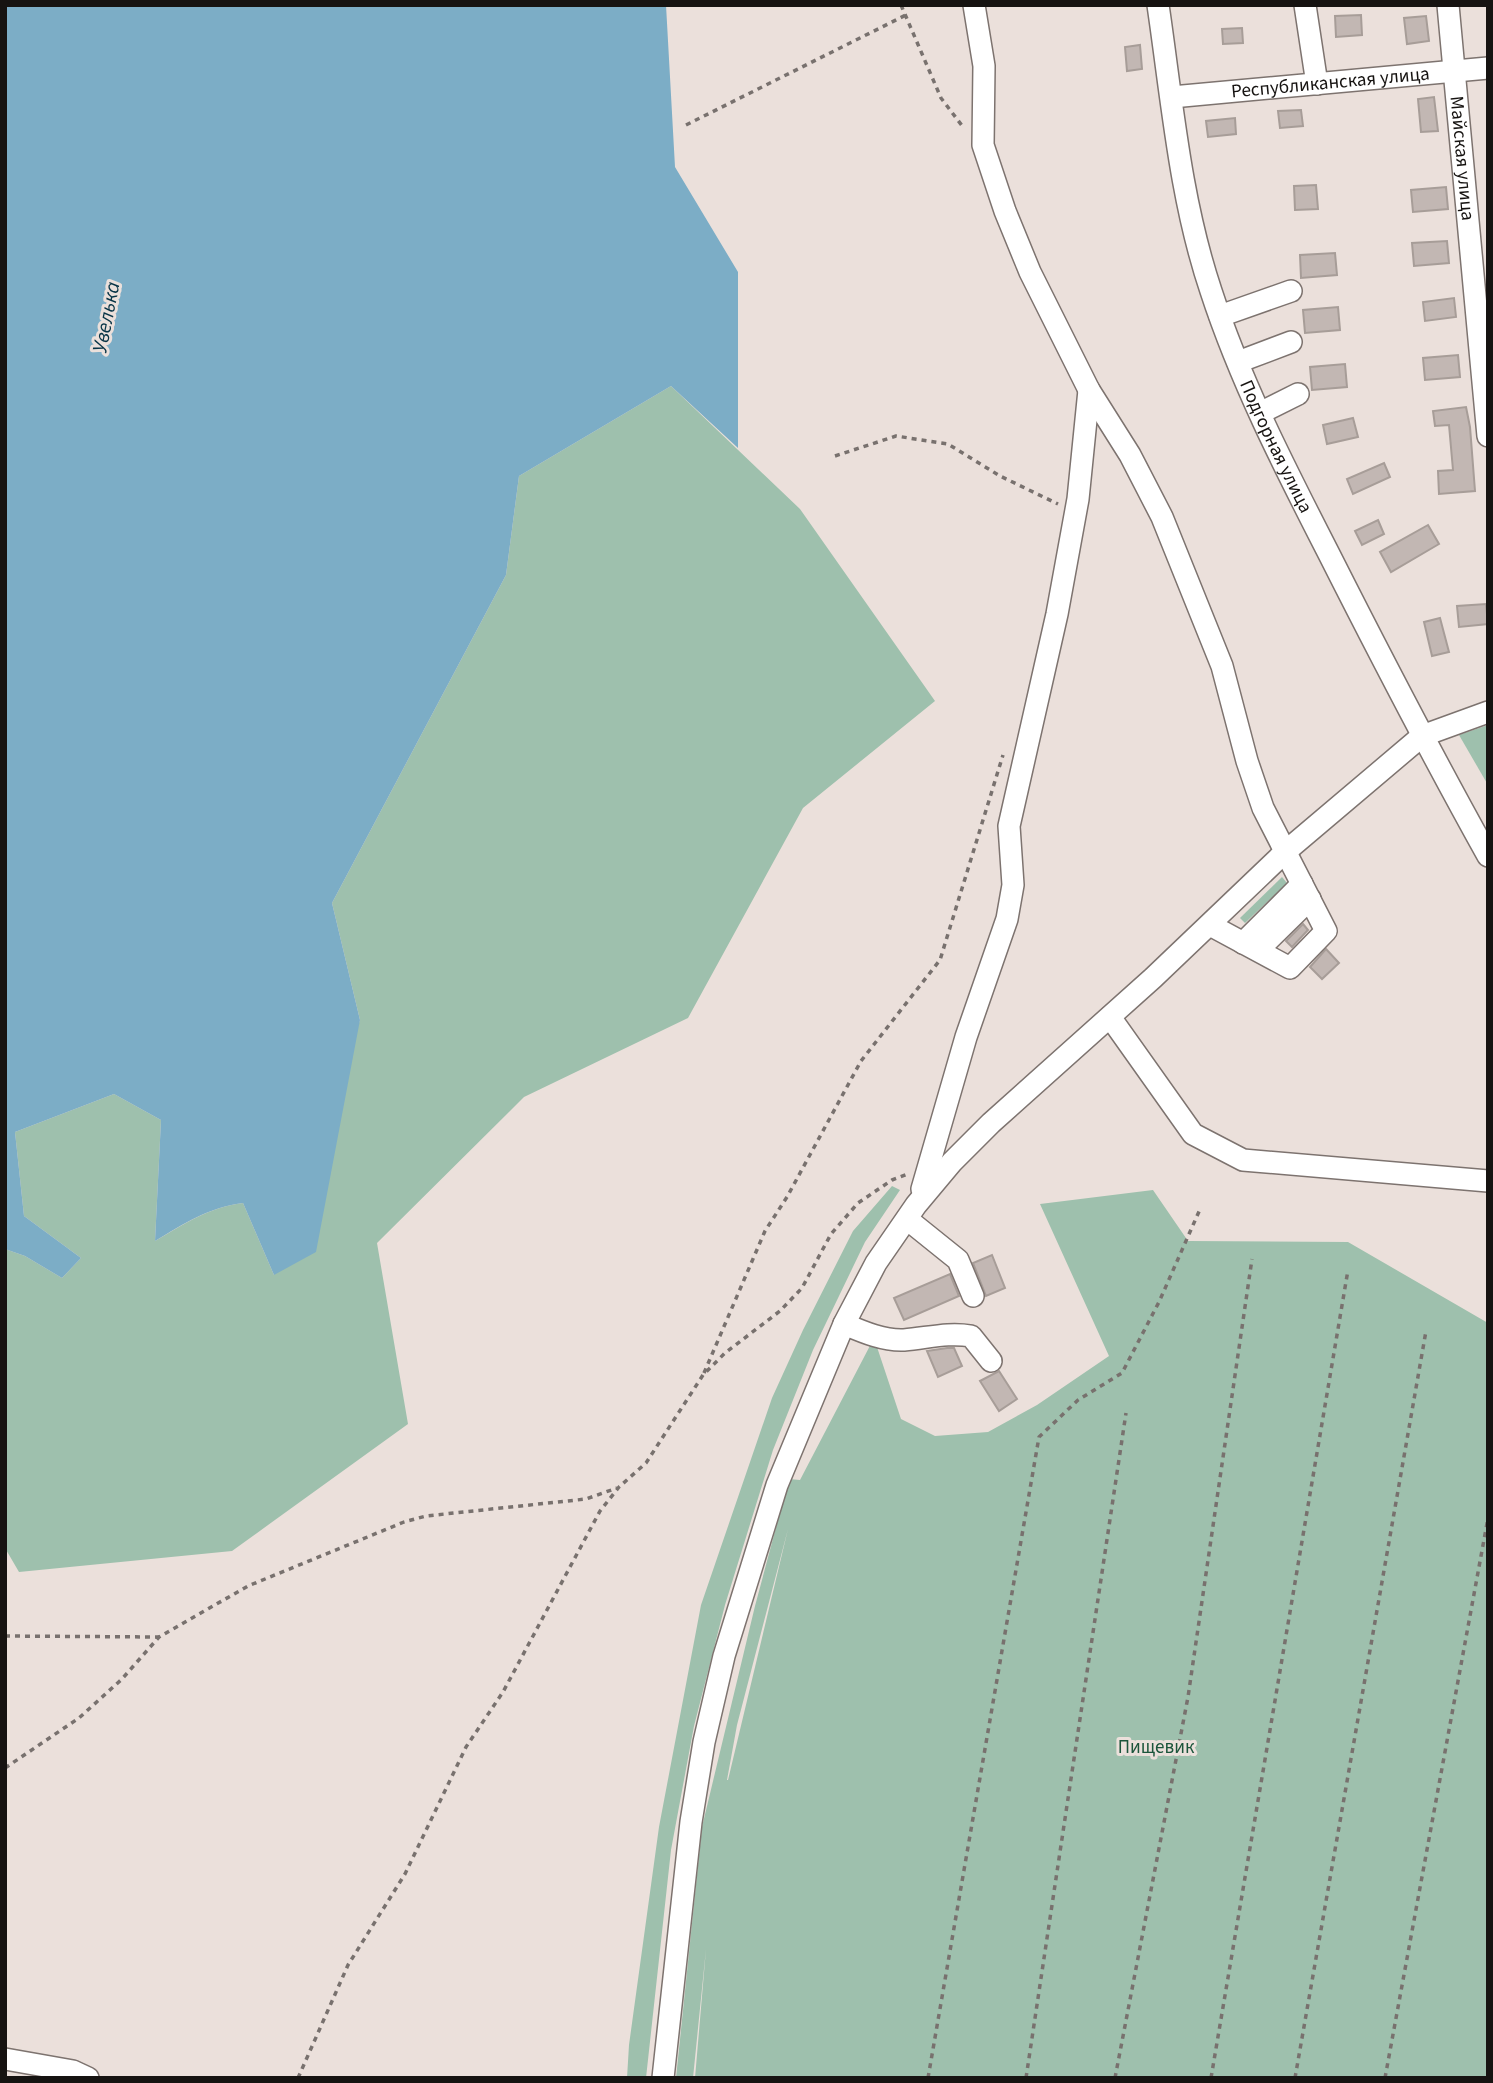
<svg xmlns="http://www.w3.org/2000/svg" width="1493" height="2083" viewBox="0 0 1493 2083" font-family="'Source Sans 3',sans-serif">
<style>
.green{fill:#9ec0ad;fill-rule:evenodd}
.water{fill:#7cadc6}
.building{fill:#c2b7b3;stroke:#a79d98;stroke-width:2}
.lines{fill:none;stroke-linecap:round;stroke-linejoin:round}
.minor-casing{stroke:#7d736f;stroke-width:24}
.path{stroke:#78716e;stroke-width:3.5;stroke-dasharray:5 5;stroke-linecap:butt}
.minor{stroke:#fff;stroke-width:21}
.labels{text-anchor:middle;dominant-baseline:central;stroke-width:6;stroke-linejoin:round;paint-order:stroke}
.street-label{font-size:19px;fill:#161311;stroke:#ebe0db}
.park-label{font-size:19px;fill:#1b553b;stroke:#ebe0db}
.water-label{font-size:21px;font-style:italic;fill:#083446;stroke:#ebe0db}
</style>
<rect width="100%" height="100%" fill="#ebe0db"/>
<g class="green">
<path d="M671,386L800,509L935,701L803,808L688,1018L524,1097L377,1243L408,1424L232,1551L19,1572L5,1548V1249L25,1256L62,1278L81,1258L24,1216L15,1132L114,1094L161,1120L155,1241C186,1223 207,1208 243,1203L274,1275L360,1020L332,903L506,575L519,476Z"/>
<polygon points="1488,725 1488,785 1459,735"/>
<polygon points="1282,877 1287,883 1245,923 1240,918"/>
<polygon points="892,1186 900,1190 865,1242 813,1350 773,1450 725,1605 694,1726 671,1850 646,2078 627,2078 629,2045 659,1827 701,1605 772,1398 803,1330 853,1231"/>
<path d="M1153,1190L1188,1241L1348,1242L1488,1323V2078H695L706,1949L693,2078H676L702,1827L755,1606L789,1479L800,1480L874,1338L901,1419L935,1436L988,1432L1037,1405L1109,1356L1040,1204ZM788,1529L728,1780H727L737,1725Z"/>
</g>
<path class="water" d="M5,5H666L675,167L738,272V448L671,386L519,476L506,575L332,903L360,1020L316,1252L274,1275L243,1203C207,1208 185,1223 155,1241L161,1120L114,1094L15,1132L24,1216L81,1258L62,1278L25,1256L5,1249Z"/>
<g class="building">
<polygon points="1361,15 1362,35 1336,37 1335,16"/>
<polygon points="1426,16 1429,41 1407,44 1404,18"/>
<polygon points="1242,28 1243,43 1223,44 1222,29"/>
<polygon points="1140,45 1142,69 1127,71 1125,47"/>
<polygon points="1434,97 1438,131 1421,132 1418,99"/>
<polygon points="1301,110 1303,126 1280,128 1278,111"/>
<polygon points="1235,118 1236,134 1208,137 1206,121"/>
<polygon points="1316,185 1318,209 1295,210 1294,186"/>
<polygon points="1446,187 1448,209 1413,212 1411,190"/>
<polygon points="1447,241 1449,263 1414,266 1412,243"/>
<polygon points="1335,253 1337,275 1301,278 1300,255"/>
<polygon points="1454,298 1456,317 1425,321 1423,302"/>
<polygon points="1338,307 1340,330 1305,333 1303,310"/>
<polygon points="1458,355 1460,377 1425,380 1423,358"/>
<polygon points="1345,364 1347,387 1312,390 1310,367"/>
<polygon points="1466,407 1470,427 1475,491 1439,494 1438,471 1453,470 1449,425 1435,426 1433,411"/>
<polygon points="1353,418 1358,437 1327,444 1323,425"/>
<polygon points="1384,463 1390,477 1353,494 1347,479"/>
<polygon points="1378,520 1384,534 1362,545 1355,531"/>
<polygon points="1428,525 1439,544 1391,572 1380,552"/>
<polygon points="1486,604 1488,624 1459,627 1457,606"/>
<polygon points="1440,618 1449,652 1432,656 1424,622"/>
<polygon points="1303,924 1308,930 1292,947 1286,941"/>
<polygon points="1326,949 1339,963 1322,979 1310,967"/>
<polygon points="992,1255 1005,1288 986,1296 973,1263"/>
<polygon points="950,1274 959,1296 904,1320 894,1298"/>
<polygon points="947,1348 954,1348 962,1366 938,1377 927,1351"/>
<polygon points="999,1371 1017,1399 999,1411 980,1381"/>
</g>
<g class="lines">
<defs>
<g id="minor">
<polyline points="974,5 984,66 983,145 1005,211 1030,272 1089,390 1130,455 1162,517 1222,666 1247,761 1263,808 1326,931 1290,968 1210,925"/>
<path id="s1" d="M1158,5C1172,100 1180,199 1211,291C1241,383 1286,470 1330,556C1381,657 1433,757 1488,856"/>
<polyline points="1305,5 1317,84"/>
<path id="s2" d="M1448,5L1488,436"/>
<path id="s3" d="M1172,97L1488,68"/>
<polyline points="1220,316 1291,291"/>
<polyline points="1238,362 1291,342"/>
<polyline points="1260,413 1298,394"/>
<polyline points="1243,943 1302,884"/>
<polyline points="1258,950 1310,899"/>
<polyline points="1110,1017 1193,1134 1243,1160 1488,1181"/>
<polyline points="922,1189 966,1037 1007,919 1013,885 1009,826 1057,614 1078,499 1089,390"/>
<polyline points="907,1219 958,1260 973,1296"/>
<path d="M844,1324C863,1332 884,1341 904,1340C928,1338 948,1332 971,1336L991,1361"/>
<polyline points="5,2059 73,2071 88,2078"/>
<polyline points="663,2078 691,1822 704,1742 724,1656 777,1485 844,1324 876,1263 916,1205 952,1162 991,1123 1153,978 1285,852 1422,736 1488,712"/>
</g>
</defs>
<use href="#minor" class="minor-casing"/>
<g class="path">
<polyline points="901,5 941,98 963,127"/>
<polyline points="686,125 906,15"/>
<polyline points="835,456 896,436 948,444 1000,476 1058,504"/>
<polyline points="704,1373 765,1231 787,1197 861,1061 940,960 1003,755"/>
<polyline points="5,1636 159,1637"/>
<polyline points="5,1768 79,1718 122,1679 159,1637 248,1586 404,1522 426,1516 586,1499 617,1488"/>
<polyline points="298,2078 348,1965 405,1874 466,1747 503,1692 600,1511 619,1487 646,1463 703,1375 725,1353 780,1311 802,1288 831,1234 858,1203 892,1180 908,1174"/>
<polyline points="928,2078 1039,1437 1078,1400 1122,1373 1159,1302 1201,1207"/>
<polyline points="1026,2078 1126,1413"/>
<polyline points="1115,2078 1188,1697 1252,1259"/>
<polyline points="1211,2078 1348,1270"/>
<polyline points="1295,2078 1426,1331"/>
<polyline points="1385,2078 1488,1518"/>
</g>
<use href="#minor" class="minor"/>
</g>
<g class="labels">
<g class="street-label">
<text stroke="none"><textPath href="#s3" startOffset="159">Республиканская улица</textPath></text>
<text stroke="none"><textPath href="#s2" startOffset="154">Майская улица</textPath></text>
<text stroke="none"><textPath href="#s1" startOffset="460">Подгорная улица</textPath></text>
</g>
<g class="park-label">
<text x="1156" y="1747">Пищевик</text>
</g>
<g class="water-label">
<text transform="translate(106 317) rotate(-79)">Увелька</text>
</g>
</g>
<rect width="1493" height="2083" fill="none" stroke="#161311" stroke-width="14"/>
</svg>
